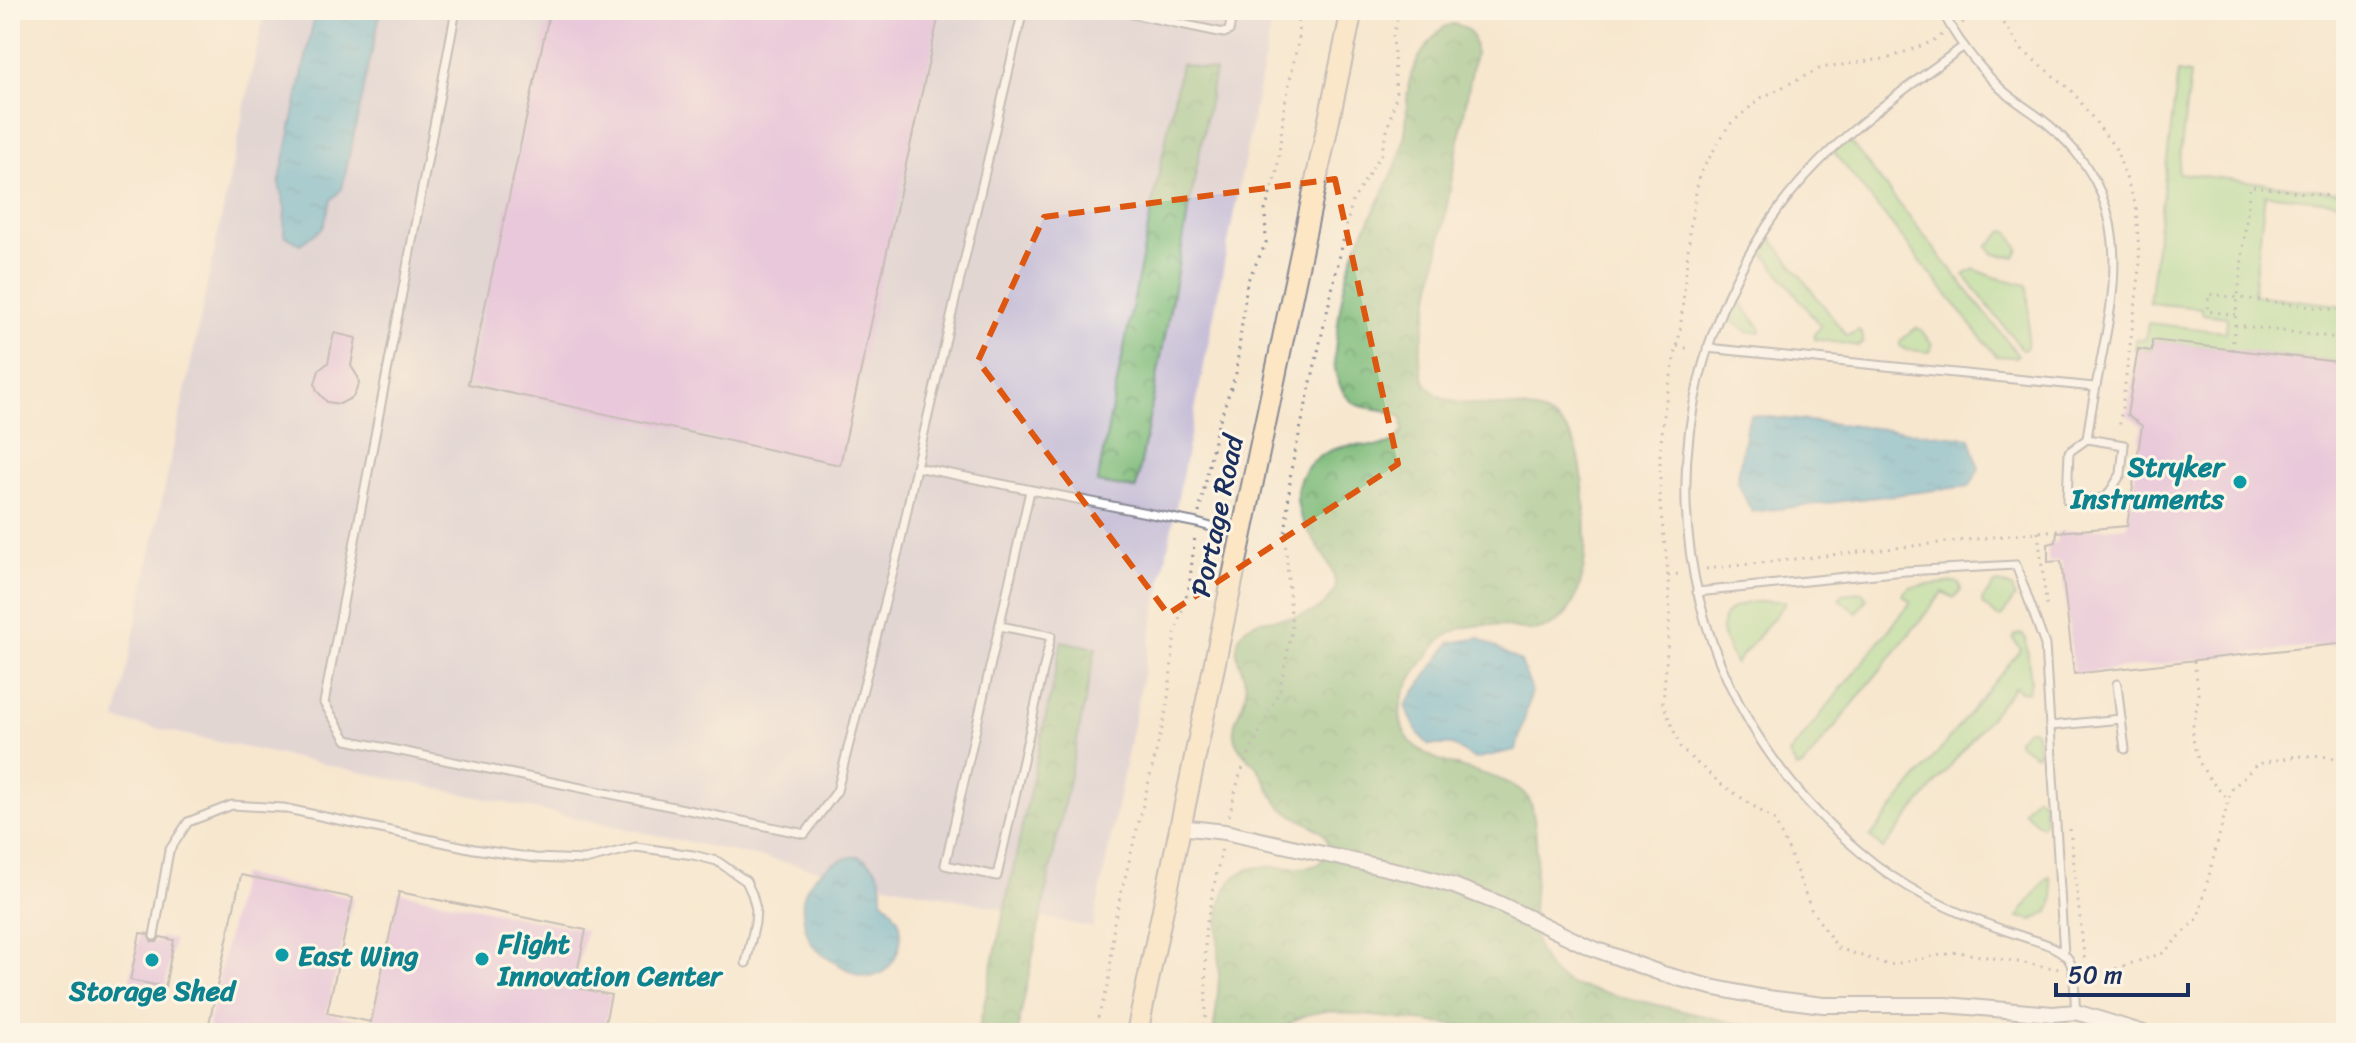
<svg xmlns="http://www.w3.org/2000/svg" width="2356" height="1043" viewBox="0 0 2356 1043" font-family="Sriracha,sans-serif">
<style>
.industrial{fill:#c8c0d8}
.green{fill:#9edb8f;stroke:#5c8576;stroke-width:2}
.forest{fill:url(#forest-crowns);stroke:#4c756c;stroke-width:2}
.water{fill:url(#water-ripples);stroke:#346d95;stroke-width:2}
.building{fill:#d6a3e6}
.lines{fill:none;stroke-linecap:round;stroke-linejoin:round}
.service-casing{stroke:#898b96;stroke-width:11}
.minor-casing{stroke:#898b96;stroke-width:18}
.secondary-casing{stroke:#898b96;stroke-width:24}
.path{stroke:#898b96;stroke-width:3;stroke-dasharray:2 6;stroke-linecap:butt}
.service{stroke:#fff;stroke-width:7}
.minor{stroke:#fff;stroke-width:14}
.secondary{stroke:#fce6c4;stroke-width:20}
.marked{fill:none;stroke:#de5710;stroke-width:6;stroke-dasharray:16 10;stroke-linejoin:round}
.culture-dot{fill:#0f9aa8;stroke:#fcf5e5;stroke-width:3}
.labels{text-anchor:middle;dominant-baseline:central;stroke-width:6;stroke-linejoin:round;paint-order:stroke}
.culture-label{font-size:28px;font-weight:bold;fill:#0d838f;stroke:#fcf5e5;text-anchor:start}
.street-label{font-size:28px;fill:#1b2f5e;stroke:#fcf5e5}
</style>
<defs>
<pattern id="forest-crowns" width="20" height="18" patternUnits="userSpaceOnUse" patternTransform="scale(2)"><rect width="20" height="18" fill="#7ebb7a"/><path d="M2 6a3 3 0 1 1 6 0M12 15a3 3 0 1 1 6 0" fill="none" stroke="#669867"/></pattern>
<pattern id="water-ripples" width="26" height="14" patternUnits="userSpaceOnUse" patternTransform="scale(2)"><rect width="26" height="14" fill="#4dabcc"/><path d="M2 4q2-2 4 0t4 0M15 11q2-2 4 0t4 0" fill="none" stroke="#3f8ca9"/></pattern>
</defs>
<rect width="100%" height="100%" fill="#fcf5e5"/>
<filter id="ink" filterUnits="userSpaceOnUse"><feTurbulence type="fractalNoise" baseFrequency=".0125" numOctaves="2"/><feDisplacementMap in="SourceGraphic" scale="16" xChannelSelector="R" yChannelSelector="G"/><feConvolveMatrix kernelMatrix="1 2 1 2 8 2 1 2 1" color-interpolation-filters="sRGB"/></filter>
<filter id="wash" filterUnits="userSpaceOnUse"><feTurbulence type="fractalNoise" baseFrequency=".006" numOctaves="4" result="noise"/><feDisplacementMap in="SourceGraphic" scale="32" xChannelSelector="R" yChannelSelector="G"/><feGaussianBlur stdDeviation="1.8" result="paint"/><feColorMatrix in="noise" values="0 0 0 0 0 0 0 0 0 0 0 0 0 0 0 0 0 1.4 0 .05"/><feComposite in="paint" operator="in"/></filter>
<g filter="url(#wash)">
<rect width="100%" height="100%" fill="#f7e7cf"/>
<polygon class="industrial" points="265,10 1274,10 1093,928 116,720"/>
<g class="green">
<polygon points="2178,72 2190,74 2178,173 2346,193 2346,203 2265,194 2253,295 2346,306 2346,363 2152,341 2152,351 2135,349 2136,339 2145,340 2148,323 2226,332 2227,317 2202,314 2202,308 2149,303"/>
<polygon points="1848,139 2018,355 2014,357 1996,356 1833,151"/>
<polygon points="2004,231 2009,232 2019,249 2015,257 1994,254 1987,247"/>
<polygon points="1766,237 1772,239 1847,336 1859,330 1863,336 1863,343 1858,346 1815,339 1814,334 1821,327 1760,248"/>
<polygon points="1974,269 1994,277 2027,285 2029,311 2027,347 2022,349 1964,275"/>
<polygon points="1736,297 1761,329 1760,332 1749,332 1733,322 1730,307 1732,298"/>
<polygon points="1916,328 1920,329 1932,344 1930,352 1906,350 1900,346 1900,341"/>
<polygon points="1955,582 1960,584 1961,591 1954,598 1943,592 1802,767 1797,768 1789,754 1911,602 1902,595 1909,587"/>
<polygon points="2000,583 2012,588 2015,597 2002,616 1998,617 1982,604 1982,600 1995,584"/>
<polygon points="1862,592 1867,598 1857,612 1839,599 1842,594"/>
<path d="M1785,601L1784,605L1735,664C1731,653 1722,640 1722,628C1720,599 1766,601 1785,601Z"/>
<polygon points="2022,634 2026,639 2031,683 2028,692 2020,691 2015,686 1883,849 1870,837 2021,649 2013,639 2015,635"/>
<polygon points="2027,729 2033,729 2036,733 2038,752 2035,755 2018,743 2018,739"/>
<polygon points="2036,796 2043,801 2045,822 2041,826 2023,811"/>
<polygon points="2050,877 2054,897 2049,912 2033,920 2018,917 2047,878"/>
</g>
<g class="forest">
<path d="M1453,24C1471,27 1475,37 1475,54L1420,351C1420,363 1420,375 1427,385C1459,431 1572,367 1582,475C1586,520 1598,618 1538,630C1522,633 1506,625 1491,625C1470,625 1450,628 1436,645C1416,670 1388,703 1406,735C1429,776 1522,766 1532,807C1536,826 1537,849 1536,868C1534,902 1525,944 1552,972C1557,977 1566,981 1572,985L1777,1033H1527L1326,1011C1306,1014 1293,1018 1279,1033H1213C1216,1015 1218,997 1219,979C1220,951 1214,920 1224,894C1246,839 1313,891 1327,852C1336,827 1291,820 1279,805C1271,794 1266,780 1258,769C1252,760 1243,755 1238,746C1234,740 1233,736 1234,729C1235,715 1246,703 1246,689C1246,669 1230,656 1240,636C1257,602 1312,638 1336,588C1333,553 1295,530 1297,493C1299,467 1322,450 1347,446C1361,444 1383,450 1395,441C1398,438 1400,434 1403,431L1402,418C1379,400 1353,421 1338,381C1332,365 1335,350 1337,333C1340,301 1346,269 1360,239C1373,211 1392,181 1401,151C1415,107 1394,86 1430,42C1437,33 1442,26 1453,24Z"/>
<polygon points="1181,64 1215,71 1136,489 1097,483"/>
<polygon points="1062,641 1096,648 1017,1033 978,1033"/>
</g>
<g class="water">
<polygon points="316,10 381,10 342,189 331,200 323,228 300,244 284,235 285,208 279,184"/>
<polygon points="1750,415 1970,438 1979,469 1970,486 1752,512 1737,482 1746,428"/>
<polygon points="1479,638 1521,662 1532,691 1516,750 1475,759 1452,745 1429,745 1419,735 1405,706 1450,643"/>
<path d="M858,856C879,865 883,877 882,899C889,906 897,914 900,924C904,945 894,973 870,977C862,978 854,973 847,969C837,964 825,957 816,949C805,938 799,906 805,892C813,872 837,858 858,856Z"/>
</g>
<g id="blocks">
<g class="building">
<polygon points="550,10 940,10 840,465 468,384"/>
<polygon points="334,333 356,338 351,366 358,377 359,384 353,397 340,404 327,402 317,391 315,384 319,370 328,363"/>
<polygon points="2152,340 2346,363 2346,643 2074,674 2061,561 2048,562 2048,544 2056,542 2057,532 2127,526 2142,426 2127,415 2138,349 2152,351"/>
<polygon points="241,875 353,898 327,1013 371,1022 399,892 586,930 574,987 611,995 603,1033 207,1033"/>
<polygon points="140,933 148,934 152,942 157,942 160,937 174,940 165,987 130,980"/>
</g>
</g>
</g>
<g filter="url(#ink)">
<use href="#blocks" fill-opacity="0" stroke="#898b96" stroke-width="2"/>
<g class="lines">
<defs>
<g id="service">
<polyline points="456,10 324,703 347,740 805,834 837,791 900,544 916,467 1197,523 1239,535"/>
<polyline points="1114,10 1224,33 1229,31 1233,10"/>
<path d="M1942,10C1955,38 1978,66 2000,88C2015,102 2034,112 2049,125C2156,217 2102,322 2087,439L2069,452L2067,500L2106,498L2121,474L2124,445L2087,439"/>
<path d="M1964,46C1898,94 1830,140 1780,207C1624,421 1666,702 1875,864C1920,899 1972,920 2027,938C2040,942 2064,948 2070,962C2076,975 2074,998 2076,1012"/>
<polyline points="1707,348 2094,387"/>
<polyline points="916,467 1023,10"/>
<polyline points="1697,592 1905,571 2016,565 2045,645 2064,955"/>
<polyline points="1000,626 1051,636 997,876 945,865 1030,491"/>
<polyline points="2121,719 2125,749"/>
<polyline points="2050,726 2121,719 2117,684"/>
<polyline points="154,936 169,851 188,822 232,805 283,808 474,849 535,858 585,860 636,847 693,855 717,861 746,881 752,894 756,909 755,923 746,963"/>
</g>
<polyline id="minor" points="1180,827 1225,832 1412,874 1454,886 1498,903 1589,947 1663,974 1711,987 1760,997 1823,1005 1946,1005 2053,1014 2076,1012 2144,1033"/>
<polyline id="secondary" points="1137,1033 1352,10"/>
</defs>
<use href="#service" class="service-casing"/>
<use href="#minor" class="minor-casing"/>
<use href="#secondary" class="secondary-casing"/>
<g class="path">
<polyline points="1995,10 2022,50 2073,92 2116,149 2136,206 2140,269 2119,430"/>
<polyline points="1962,23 1987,10"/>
<polyline points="1942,35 1929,43 1889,58 1821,68 1761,98 1729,125 1699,175 1691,221 1680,332 1665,405 1660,452 1660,505 1667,562 1670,612 1663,703 1681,749 1721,784 1774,820 1788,849 1811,909 1838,948 1889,965 1957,952 2060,969"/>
<polyline points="2236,315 2207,311 2209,294 2346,311"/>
<polyline points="2235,325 2346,339"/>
<polyline points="1677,346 1691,349"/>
<polyline points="2232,350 2250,186 2346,198"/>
<polyline points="1199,513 1216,431 1236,373 1247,282 1266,243 1265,211 1277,171 1284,109 1299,37 1297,10"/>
<polyline points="2038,532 2047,610"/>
<polyline points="1706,569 2065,529"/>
<polyline points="1668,576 1683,573"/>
<path d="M2194,661C2195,671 2198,682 2198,692C2199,705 2193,717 2193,729C2192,759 2208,780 2228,799"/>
<polyline points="1229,816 1240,774 1280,689 1292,630 1285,538 1291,470 1352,202 1381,154 1396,96 1393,35 1400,10"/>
<polyline points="2070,829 2085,964"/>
<polyline points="2084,972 2111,970 2163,953 2198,918 2231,790 2257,764 2297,756 2331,757 2346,763"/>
<polyline points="1093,1033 1109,983 1114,922 1167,708 1175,633 1189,587 1195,536"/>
<polyline points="1200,1033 1206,1016 1205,931 1222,847"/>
</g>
<use href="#service" class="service"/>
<use href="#minor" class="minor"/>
<use href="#secondary" class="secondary"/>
</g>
</g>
<path d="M0 0H2356V1043H0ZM1335,179L1398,464L1168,614L978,361L1044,217Z" fill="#f7e7cf" fill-opacity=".55" fill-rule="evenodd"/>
<path class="marked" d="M1335,179L1398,464L1168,614L978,361L1044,217Z"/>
<g class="culture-dot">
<circle cx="2240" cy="482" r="8"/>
<circle cx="282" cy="955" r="8"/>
<circle cx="482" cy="959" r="8"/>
<circle cx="152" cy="960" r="8"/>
</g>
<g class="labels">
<g class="culture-label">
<text x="2224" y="466" text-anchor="end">Stryker<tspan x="2224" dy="32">Instruments</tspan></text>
<text x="498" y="943">Flight<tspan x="498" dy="32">Innovation Center</tspan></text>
<text x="298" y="955">East Wing</text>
<text x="152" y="990" text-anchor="middle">Storage Shed</text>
</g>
<g class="street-label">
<text transform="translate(1217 516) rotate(-78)">Portage Road</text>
</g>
</g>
<rect width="2356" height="1043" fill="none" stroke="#fcf5e5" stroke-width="40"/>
<path d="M2056 983v12h132v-12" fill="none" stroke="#1b2f5e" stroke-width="4"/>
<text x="2068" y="983" font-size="24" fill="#1b2f5e" stroke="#fcf5e5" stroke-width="6" paint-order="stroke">50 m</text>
</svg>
